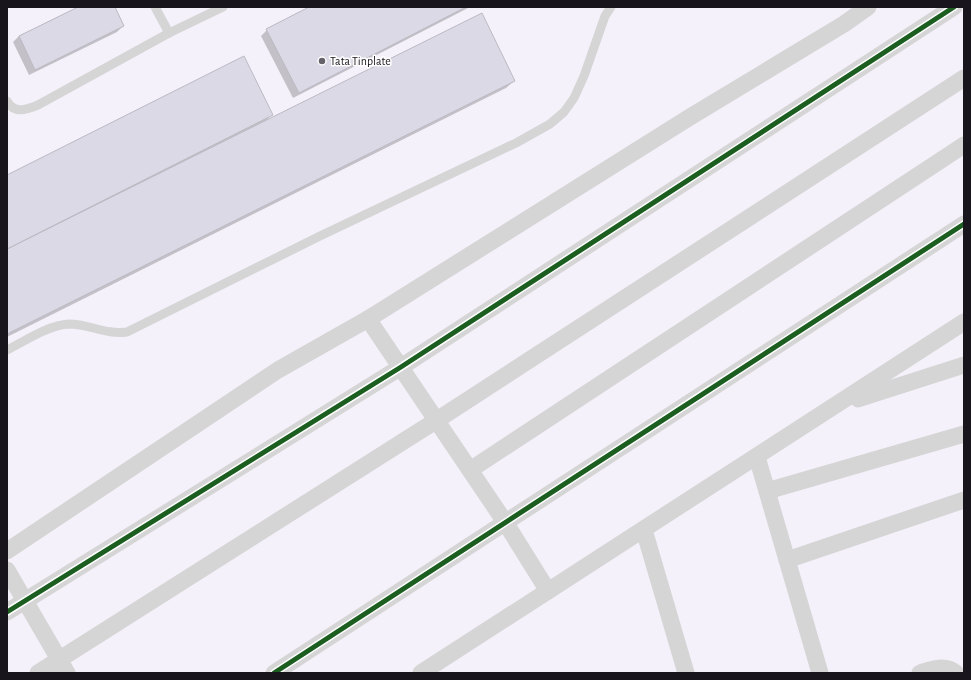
<svg xmlns="http://www.w3.org/2000/svg" width="971" height="680" viewBox="0 0 971 680" font-family="'Alegreya Sans',sans-serif">
<style>
.shadow{fill:#0003}
.building{fill:#dbd9e6;stroke:#bbb9c1}
.lines{fill:none;stroke-linecap:round;stroke-linejoin:round}
.lane{stroke:#d6d5d6;stroke-width:9}
.street{stroke:#d6d5d6;stroke-width:17}
.cycleway-casing{stroke:#fff;stroke-width:8}
.cycleway{stroke:#1b5e20;stroke-width:5}
.poi-dot{fill:#66626a;stroke:#fff;stroke-width:1.5}
.labels{text-anchor:middle;dominant-baseline:central;stroke-width:3;stroke-linejoin:round;paint-order:stroke}
.poi-label{font-size:12px;fill:#19151c;stroke:#fff;text-anchor:start}
</style>
<rect width="100%" height="100%" fill="#f5f1fa"/>
<g class="shadow">
<polygon points="80,7 114,7 123,26 117,32 29,75 13,42 19,36"/>
<polygon points="311,7 470,7 293,98 261,36 267,30"/>
<polygon points="514,81 506,88 7,337 7,176 272,114 265,122"/>
</g>
<g class="building">
<polygon points="78,7 115,7 124,26 35,70 19,36"/>
<polygon points="309,7 466,7 299,93 266,29"/>
<polygon points="482,13 515,81 7,334 7,249"/>
<polygon points="244,56 273,115 7,249 7,175"/>
</g>
<g class="lines">
<g class="lane">
<polyline points="155,7 169,33"/>
<path d="M7,101C14,114 26,110 38,105L169,33L223,7"/>
<path d="M7,350C25,341 48,325 69,324C89,324 106,335 127,332L320,236L516,143L550,124L564,112L574,98L584,76L605,16L611,7"/>
</g>
<g class="street">
<polyline points="368,319 505,522 548,591"/>
<polyline points="858,399 964,365"/>
<polyline points="757,457 820,673"/>
<polyline points="470,470 964,145"/>
<polyline points="767,491 964,434"/>
<polyline points="644,530 686,673"/>
<polyline points="7,551 278,370 368,319 690,117 844,24 868,7"/>
<polyline points="787,560 964,500"/>
<polyline points="7,570 67,673"/>
<polyline points="7,612 401,367 954,7"/>
<polyline points="38,673 437,420 964,78"/>
<polyline points="274,673 964,224"/>
<polyline points="421,673 964,322"/>
<path d="M920,673C933,669 945,664 956,673"/>
</g>
<defs>
<g id="cycleway">
<polyline points="7,612 401,367 954,7"/>
<polyline points="274,673 964,224"/>
</g>
</defs>
<use href="#cycleway" class="cycleway-casing"/>
<use href="#cycleway" class="cycleway"/>
</g>
<circle class="poi-dot" cx="322" cy="61" r="4"/>
<g class="labels">
<g class="poi-label">
<text x="330" y="61">Tata Tinplate</text>
</g>
</g>
<rect width="971" height="680" fill="none" stroke="#19151c" stroke-width="16"/>
</svg>
